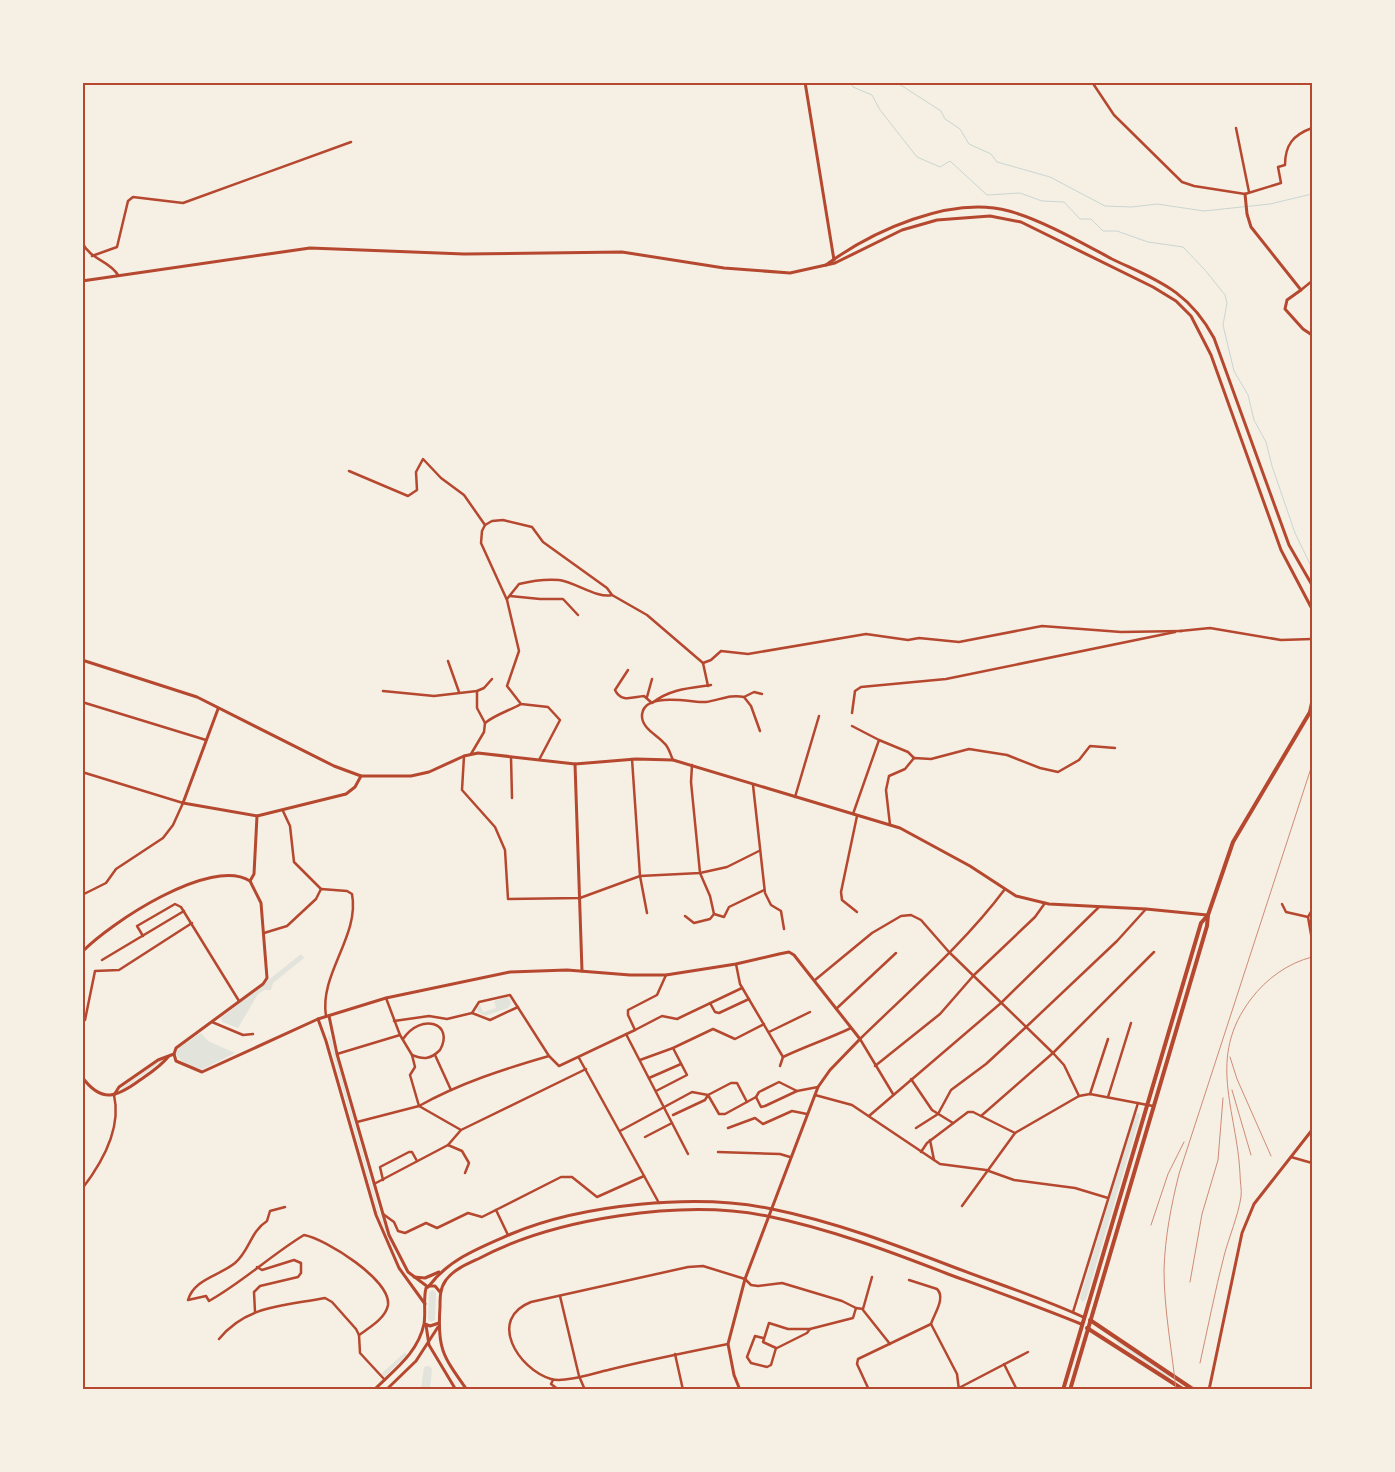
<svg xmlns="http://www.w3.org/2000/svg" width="1395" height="1472" viewBox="0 0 1395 1472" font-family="'PT Serif',serif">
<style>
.green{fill:#e2e4dc}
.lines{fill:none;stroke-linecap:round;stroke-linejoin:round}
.stream{stroke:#c9d6d2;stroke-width:1}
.minor{stroke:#b5482f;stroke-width:2.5}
.tertiary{stroke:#b5482f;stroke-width:3}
.secondary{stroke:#b5482f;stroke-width:3}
.primary{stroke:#b5482f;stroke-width:4}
.rail{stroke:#cf8b77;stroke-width:1}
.neatline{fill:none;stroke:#b5482f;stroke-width:2}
</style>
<rect width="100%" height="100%" fill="#f6efe4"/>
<g class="green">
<polygon points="301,954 304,958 273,983 271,990 264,990 258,994 238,1028 222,1022 221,1017 226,1014"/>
<polygon points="507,997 510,999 511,1004 508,1008 485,1016 478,1012 477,1008 480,1005 483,1012 496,1008 494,1001"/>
<path d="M201,1033L208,1041L235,1053L203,1069C194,1069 180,1062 176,1054L177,1049Z"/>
<polygon points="328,1036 330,1036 379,1212 400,1266 378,1213"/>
<polygon points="159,1061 162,1061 120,1091 122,1088"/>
<polygon points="1135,1113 1139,1113 1140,1116 1086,1299 1082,1302 1080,1298"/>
<polygon points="433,1290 436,1293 435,1320 431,1322 428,1319 429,1292"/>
<polygon points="1117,1341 1170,1376 1169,1378 1116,1342"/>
<polygon points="405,1352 407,1355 384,1377 381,1374"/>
<polygon points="429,1366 432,1369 430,1389 421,1389 424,1367"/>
</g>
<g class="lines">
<g class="stream">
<polyline points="850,82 853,87 872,95 880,110 917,157 940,167 950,161 987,195 1020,193 1042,201 1064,202 1080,219 1091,219 1103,231 1117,231 1148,242 1183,247 1205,270 1225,295 1227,303 1223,325 1234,371 1248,395 1254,420 1266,442 1272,466 1295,533 1312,568"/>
<polyline points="896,82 941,111 945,119 960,129 969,144 991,154 997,162 1050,177 1105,206 1132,207 1157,204 1204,211 1270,204 1312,194"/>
</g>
<g class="minor">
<path d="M1092,82L1114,115L1182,182L1194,186L1245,194L1281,183L1278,167L1285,165C1285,145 1293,135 1312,128"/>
<polyline points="1236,128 1249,192"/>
<path d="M82,242C90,260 109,260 118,275"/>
<polyline points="92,256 117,247 128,201 133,197 183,203 351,142"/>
<polyline points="1301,290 1312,281"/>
<polyline points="349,471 408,496 417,490 416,472 423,459 441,478 464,495 485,525"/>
<polyline points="510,596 540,599 563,599 578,615"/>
<path d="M507,599L519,584C531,581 545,579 559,580C575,582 598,599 612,595"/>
<polyline points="1180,631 1210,628 1281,640 1312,639"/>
<polyline points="448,661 459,692"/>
<path d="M628,670L615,690C621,703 633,697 644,696L652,703C670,689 689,688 711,685"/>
<polyline points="708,686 703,663 711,660 721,651 748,654 866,634 908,640 919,638 959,642 1042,626 1121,632 1182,631"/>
<polyline points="383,691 434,696 477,691 484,688 492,679"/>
<polyline points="477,691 477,708 485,723"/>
<polyline points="647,697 652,679"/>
<polyline points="744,697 754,692 762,694"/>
<polyline points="82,702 206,740"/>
<polyline points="852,713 855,691 861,687 946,679 1175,632"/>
<polyline points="852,726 879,740"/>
<path d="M471,754L484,732L485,723C496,714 509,711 521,704"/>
<polyline points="464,756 462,790 495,827 505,850 508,899 580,898 640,876 700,873 727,867 759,851"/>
<polyline points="511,757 512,798"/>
<polyline points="632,759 640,876 647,913"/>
<polyline points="539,760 560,720 548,707 521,704 507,686 519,651 507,600 481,543 482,531 485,525 492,521 503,520 532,527 543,542 607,588 612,595 647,615 703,663"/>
<path d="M673,760C670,754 669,747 664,743C657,735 643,729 642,717C641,690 693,703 706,702C720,700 730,694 744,697L751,706L760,731"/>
<polyline points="692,765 691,782 700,873 710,896 714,914"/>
<polyline points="82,772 183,803 173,825 163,838 116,869 106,883 82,895"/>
<polyline points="753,785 765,893 771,905 781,911 784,929"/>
<polyline points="795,797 819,716"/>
<polyline points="283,811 290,826 294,862 321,889"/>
<polyline points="853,814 879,740 908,752 914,758"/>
<polyline points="890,825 886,790 889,776 905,769 914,758 931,759 969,749 1007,755 1040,768 1058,772 1079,760 1090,746 1115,748"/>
<polyline points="1282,904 1286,912 1308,917"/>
<polyline points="1312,910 1308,917 1312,940"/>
<polyline points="857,912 842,900 841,892 857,816"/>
<polyline points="685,916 694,923 710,919 714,914 724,917 729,907 764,890"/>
<path d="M264,933L287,926L316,899L321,889L347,891L352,894C360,936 319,974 326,1016"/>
<polyline points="143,936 137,926 175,904 181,907 239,1001"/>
<polyline points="102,960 184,911"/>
<polyline points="736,964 740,984 783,1057"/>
<polyline points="815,980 872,933 901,916 911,915 921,920 949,952 1053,1053 1064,1065 1079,1096"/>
<path d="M386,998L400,1035L412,1055L415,1067L410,1075L419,1106C460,1083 504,1069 549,1056"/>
<polyline points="710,1003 715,1012 719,1013 749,999"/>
<polyline points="836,1009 896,953"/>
<polyline points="472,1013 490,1020 518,1007"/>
<polyline points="85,1020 95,971 119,970 192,923"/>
<polyline points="394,1021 429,1016 447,1019 472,1013 479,1002 510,995 549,1056 559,1066 635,1030 628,1015 628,1010 657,995 666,975"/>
<polyline points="212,1022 243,1035 253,1034"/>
<polyline points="635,1030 662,1016 677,1019 742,988"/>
<polyline points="769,1032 810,1012"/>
<polyline points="626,1034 672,1123 645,1137"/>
<path d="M403,1039C421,1012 455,1023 440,1050C431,1059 424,1060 412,1055"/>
<polyline points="337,1054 400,1035"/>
<polyline points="435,1055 451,1090"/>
<polyline points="579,1058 659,1203"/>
<polyline points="640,1060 673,1048 713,1029 735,1039 764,1024"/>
<path d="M780,1066L783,1057C806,1046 828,1039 851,1028"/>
<polyline points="875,1066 940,1014 974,975 1035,917 1045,903"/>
<polyline points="649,1078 681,1064"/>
<polyline points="911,1079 932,1110 953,1123"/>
<polyline points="656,1091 687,1075 673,1048"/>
<path d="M893,1094L860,1039C909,991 963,945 1005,889"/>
<polyline points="1090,1094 1108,1039"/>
<polyline points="815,1095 852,1105 940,1164 986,1170 1014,1180 1075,1188 1108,1198"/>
<polyline points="756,1097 759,1092 779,1082 797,1091"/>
<polyline points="1108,1097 1131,1023"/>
<polyline points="673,1115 705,1100 708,1095 731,1083 737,1083 747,1102"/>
<polyline points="869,1116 1001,1003 1099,907"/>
<polyline points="981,1116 1053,1053 1154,952"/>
<polyline points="357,1122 419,1106 461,1130 586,1069"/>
<polyline points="672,1123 688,1154"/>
<polyline points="728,1128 755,1118 763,1124 792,1111 807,1114"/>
<polyline points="916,1128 938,1114 951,1090 986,1064 1025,1028 1117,941 1146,909"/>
<polyline points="620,1131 692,1092 708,1095 719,1114 725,1114 756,1097 761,1107 765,1106 797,1091 818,1087"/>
<polyline points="930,1140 934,1160"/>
<polyline points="448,1145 461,1130"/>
<polyline points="718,1152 780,1154 790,1157"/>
<polyline points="921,1152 927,1143 968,1112 973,1112 1015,1133"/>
<polyline points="1291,1157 1312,1163"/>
<polyline points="383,1180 380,1167 409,1152 412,1152 417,1161"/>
<polyline points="374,1184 448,1145 462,1151 469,1163 465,1173"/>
<path d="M82,1189C102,1163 122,1129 114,1095"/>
<polyline points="962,1206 1015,1133 1079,1096 1090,1094 1153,1106"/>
<path d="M285,1207L270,1211L267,1221C250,1232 250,1250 235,1263C219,1276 194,1279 188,1300L206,1296L209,1301C243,1282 271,1255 304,1235C326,1239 391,1280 388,1305C386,1318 369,1328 359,1335"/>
<polyline points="496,1210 508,1235"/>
<polyline points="383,1214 394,1222 398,1231 405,1233 426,1223 437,1228 468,1213 482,1217 561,1177 572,1177 597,1197 644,1176"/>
<polyline points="560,1296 579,1376 585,1390"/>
<polyline points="863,1310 890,1344"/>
<polyline points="255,1312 254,1292 260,1286 298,1277 301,1273 301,1263 294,1260 262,1270 257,1267"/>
<polyline points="1073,1312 1138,1103"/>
<polyline points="931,1324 957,1374 959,1390"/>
<polyline points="763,1338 755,1336 747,1357 751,1363 767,1367 771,1365 776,1348 763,1342 769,1323 788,1329 810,1329 853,1318 856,1308 863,1309 872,1277"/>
<path d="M219,1339C247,1305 284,1306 325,1298L332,1302L356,1329L359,1335L360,1353L384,1379"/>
<path d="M728,1344C688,1352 648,1360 608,1370C594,1373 565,1383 551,1379C518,1369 487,1319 531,1302L688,1267L703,1266L745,1279L751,1285L758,1286L782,1283L842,1301L856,1308"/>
<polyline points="777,1348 807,1333 810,1329"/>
<polyline points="675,1354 683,1390"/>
<polyline points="1004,1364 1017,1390"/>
<polyline points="553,1380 551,1384 559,1390"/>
<path d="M869,1390L857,1364L858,1359L931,1324C934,1314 946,1298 937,1289L909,1280"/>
<polyline points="955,1390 1028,1352"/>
</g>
<g class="tertiary">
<polyline points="805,82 834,260"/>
<polyline points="1245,194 1247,214 1251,227 1301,290 1287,300 1285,309 1303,329 1312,335"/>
<polyline points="218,709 183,803 257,816 346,794 355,787 361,776"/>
<polyline points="575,764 582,971"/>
<polyline points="250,881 254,874 257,816"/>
<path d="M82,952C110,923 211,856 250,881L261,903L267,978L263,984L176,1048L174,1054L176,1061L202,1072L318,1019L386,998L510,972L567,970L630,975H666L736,964L779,954L789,952L794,955L860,1039L830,1070L818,1087L745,1279L728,1344L734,1375L740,1390"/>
<polyline points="329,1016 337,1054 389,1235 408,1272 428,1287"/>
<polyline points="318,1019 326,1041 376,1215 399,1268 425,1304"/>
<path d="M82,1077C102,1104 117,1097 140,1080C150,1073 160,1067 168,1057"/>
<polyline points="114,1095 119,1087 158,1060 174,1054"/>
<polyline points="1209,1390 1242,1233 1254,1204 1312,1130"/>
</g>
<g class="secondary">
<path d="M826,265C872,231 951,195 1009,211C1042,220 1082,243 1112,259C1158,281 1188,290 1214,338L1289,545L1312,585"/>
<polyline points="82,281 310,248 464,254 622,252 724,268 790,273 835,263 902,230 937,220 990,216 1021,222 1153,287 1176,301 1191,316 1211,355 1281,550 1312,609"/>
<polyline points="82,660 197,697 334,766 361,776 411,776 429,772 464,756 478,753 575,764 636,759 673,760 900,828 970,866 1016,896 1049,904 1146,909 1207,915"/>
<polyline points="414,1277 425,1278 439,1272"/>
<path d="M429,1286C449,1259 481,1247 511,1234C582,1204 697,1193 772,1209C836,1222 896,1245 956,1268C998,1284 1042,1298 1083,1317"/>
<polyline points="425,1324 430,1326 439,1323"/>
<polyline points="426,1325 429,1345 456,1390"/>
<path d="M374,1390C394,1370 418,1353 424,1324C426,1312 423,1300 426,1288L429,1286H435L440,1292"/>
<polyline points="386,1390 416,1361 438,1327"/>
<path d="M467,1390C443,1356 437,1349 440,1307C440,1297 440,1288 446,1280C453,1270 467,1264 478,1259C554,1218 683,1199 767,1216C830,1229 889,1251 948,1274C992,1290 1037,1306 1081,1324"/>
</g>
<g class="primary">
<polyline points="1090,1320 1194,1390"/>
<polyline points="1087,1328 1184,1390"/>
<polyline points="1063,1390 1201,923 1208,915"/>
<polyline points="1070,1390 1207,926 1208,915 1233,842 1310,712 1312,703"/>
</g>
<g class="rail">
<polyline points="1230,1057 1237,1079 1271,1156"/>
<polyline points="1232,1090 1251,1155"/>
<polyline points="1151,1225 1168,1174 1184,1142"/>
<polyline points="1190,1282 1202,1214 1218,1160 1223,1098"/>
<path d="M1200,1363C1208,1327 1215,1291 1224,1256C1229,1237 1238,1216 1241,1197C1242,1190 1240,1182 1240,1174C1237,1110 1206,1058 1251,999C1266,979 1288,963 1312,957"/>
<path d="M1176,1390C1172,1350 1164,1310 1164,1270C1165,1237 1171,1206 1179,1174L1312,765"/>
</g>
</g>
<rect width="1395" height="1472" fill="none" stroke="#f6efe4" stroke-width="168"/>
<rect x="84" y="84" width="1227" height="1304" class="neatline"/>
</svg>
